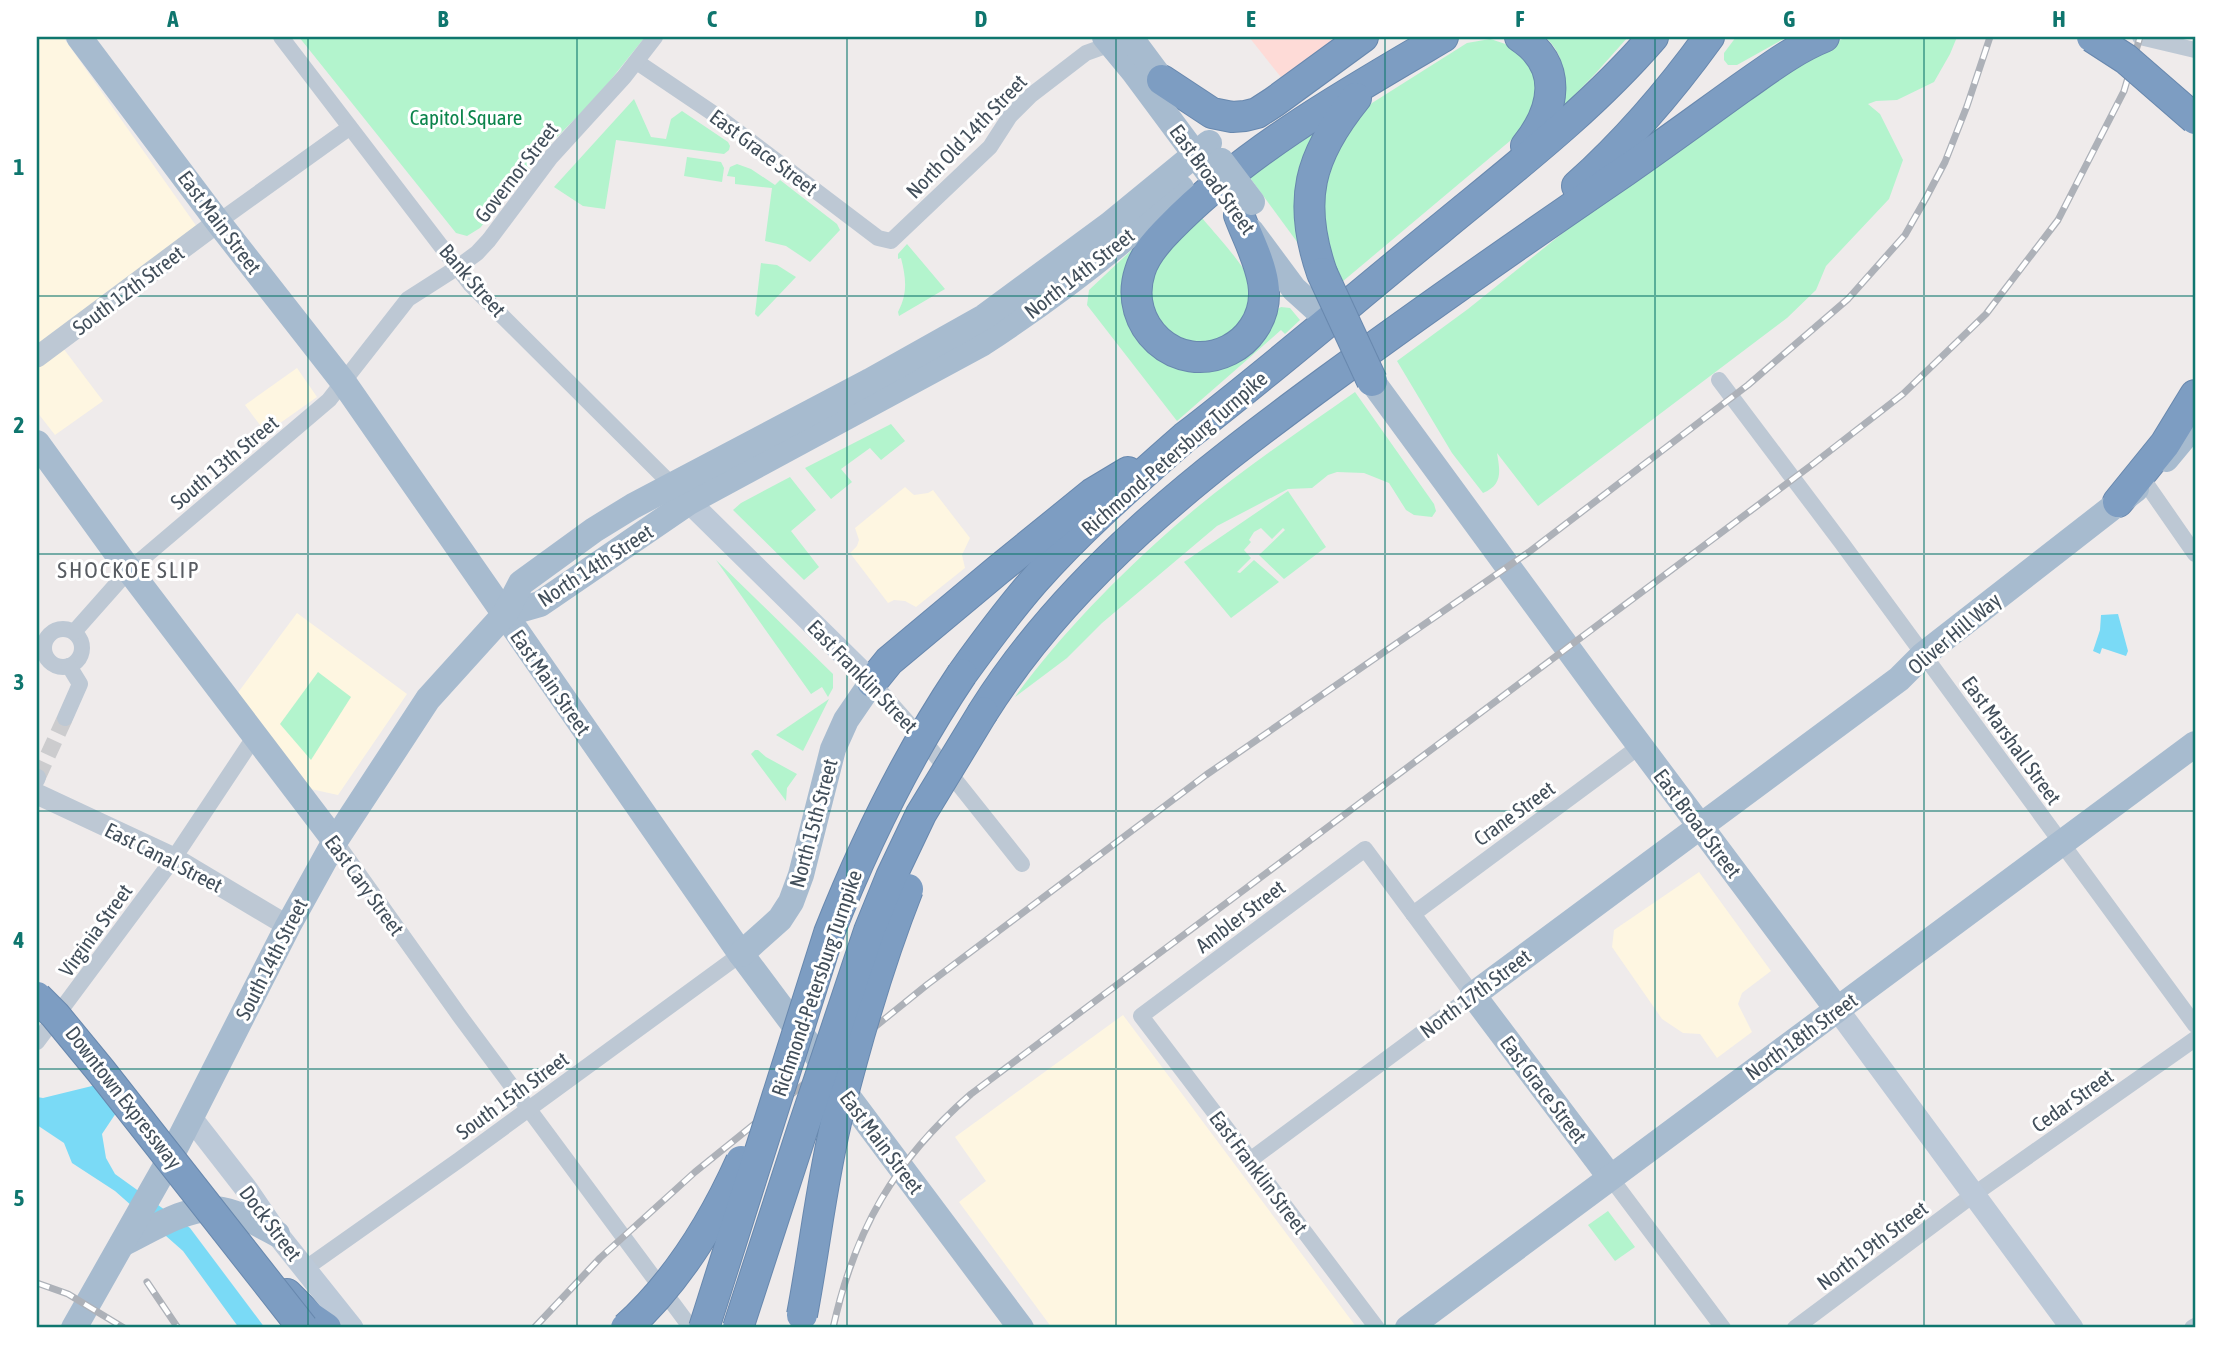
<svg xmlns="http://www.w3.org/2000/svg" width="2232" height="1365" viewBox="0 0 2232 1365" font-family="'Asap Condensed',sans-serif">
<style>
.commercial{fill:#fef6e1}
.medical{fill:#fedbd7}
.green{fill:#b3f4cd}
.water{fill:#7adaf6}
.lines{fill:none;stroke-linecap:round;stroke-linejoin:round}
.minor-tunnel{stroke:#ccccce;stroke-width:16;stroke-dasharray:16 8;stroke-linecap:butt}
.motorway-casing{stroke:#6888ae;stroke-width:32}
.minor{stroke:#bdc8d4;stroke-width:16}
.tertiary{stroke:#bdc8d4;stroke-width:21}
.secondary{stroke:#bcc9d8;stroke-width:23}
.primary{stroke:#a7bbcf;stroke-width:26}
.motorway{stroke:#7d9dc2;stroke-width:30}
.rail-casing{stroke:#adb1b8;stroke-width:7}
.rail{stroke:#fff;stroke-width:4.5;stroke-dasharray:13;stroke-linecap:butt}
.motorway-bridge-casing{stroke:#6888ae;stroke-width:32;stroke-linecap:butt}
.primary-bridge{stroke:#a7bbcf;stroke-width:26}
.motorway-bridge{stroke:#7d9dc2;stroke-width:30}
.grid{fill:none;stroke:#0f766e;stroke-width:2;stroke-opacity:0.55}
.labels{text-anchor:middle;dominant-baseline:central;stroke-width:6;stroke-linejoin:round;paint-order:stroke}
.park-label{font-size:21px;fill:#0b844b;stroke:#fff}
.street-label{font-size:21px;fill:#424f5b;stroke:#fff}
.neighbourhood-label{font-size:23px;letter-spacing:2px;fill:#585c62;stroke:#fff}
.neatline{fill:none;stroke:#0f766e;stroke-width:2.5}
.grid-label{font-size:23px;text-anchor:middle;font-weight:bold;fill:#0f766e}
</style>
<rect width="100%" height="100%" fill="#efebeb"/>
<g class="commercial">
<polygon points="37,37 63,37 202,234 37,358"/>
<polygon points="63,348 103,401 55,435 37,412 37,368"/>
<polygon points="297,368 317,397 266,433 245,405"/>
<polygon points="905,487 914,495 928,493 933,490 970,538 962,555 965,568 916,607 905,601 894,600 888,603 850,553 857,546 859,540 855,528"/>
<polygon points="297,613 407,694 338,795 297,786 234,698"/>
<polygon points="1699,872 1771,971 1742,993 1738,1004 1752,1032 1717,1058 1700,1034 1683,1033 1662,1019 1612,947 1614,930"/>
<polygon points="1123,1015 1357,1328 1052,1328 959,1202 986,1181 955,1137"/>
</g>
<polygon class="medical" points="1249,37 1345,37 1284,81"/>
<g class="green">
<polygon points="299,37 645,37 597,97 544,150 480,228 467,236 456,233"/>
<path d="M1545,37H1628L1595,74L1558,112C1566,85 1568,57 1545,37Z"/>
<polygon points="1736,37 1787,37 1737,65 1728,65 1724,60 1724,53"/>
<path d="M1847,37H1957L1950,54L1934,82L1897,100L1876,101L1868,104L1880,114L1903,160L1889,199L1826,266L1816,290L1787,318L1538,506L1497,453C1500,471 1503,485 1483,493L1452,453L1397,361L1468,309L1569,228L1684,144L1815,52Z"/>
<path d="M1490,39C1525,49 1526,57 1542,88L1529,125L1342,282L1332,258L1322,219L1321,192L1342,131L1372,103L1467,43Z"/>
<polygon points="634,99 651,137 666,139 671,119 682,111 728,142 730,146 729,150 724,154 616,140 605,209 583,206 554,187"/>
<polygon points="1324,122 1303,250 1248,175"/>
<polygon points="687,157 721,162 724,168 722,182 684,176"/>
<polygon points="737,164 751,169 775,185 780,180 837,224 840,230 810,262 786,246 765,241 772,188 735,184 735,177 727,176 730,167"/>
<path d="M1198,213C1209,227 1242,262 1247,276C1266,327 1199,367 1163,326C1154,316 1151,312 1150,298C1149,288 1148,276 1153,267C1161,252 1186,228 1198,213Z"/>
<polygon points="1154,229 1127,277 1180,366 1281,307 1290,308 1300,320 1285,334 1281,330 1177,421 1087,305 1089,290"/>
<path d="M907,244L945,289L899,316L898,312C908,293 906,278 901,258L898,259V254Z"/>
<polygon points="761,263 777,265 796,277 758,317 755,314"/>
<path d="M1355,392L1434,504L1436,511L1432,517L1414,515L1406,510L1389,483L1364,473L1337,472L1328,475L1312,488L1288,489L1217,526L1102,623L1067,658L1015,697C1059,636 1119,575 1175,526C1231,477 1294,435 1355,392Z"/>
<polygon points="891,424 905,441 881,460 870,448 841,469 852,482 831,499 805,468"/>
<polygon points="790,477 816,510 791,531 819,567 804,580 733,510 741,503"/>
<polygon points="1288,491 1326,547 1284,579 1259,555 1285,530 1283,528 1272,539 1261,528 1254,532 1249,540 1251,542 1244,550 1251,558 1237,572 1240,573 1254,560 1279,582 1231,618 1184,562"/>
<polygon points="716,560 833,674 833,688 828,697 822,687 811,694"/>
<polygon points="318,672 351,697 311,760 280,724"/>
<polygon points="829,699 803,751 776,735"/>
<polygon points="755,750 758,750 766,757 797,774 787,788 786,801 751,754"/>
<polygon points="1608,1211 1635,1247 1615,1261 1588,1225"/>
</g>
<g class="water">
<polygon points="2118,614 2128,651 2126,656 2102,648 2100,654 2093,651 2100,630 2101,615"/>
<polygon points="115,1076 118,1110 102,1134 106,1158 115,1174 190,1228 265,1328 239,1328 183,1251 115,1191 72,1163 64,1143 37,1125 37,1097 43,1098 92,1086"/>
</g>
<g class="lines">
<polyline class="minor-tunnel" points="38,777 65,718"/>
<defs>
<g id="motorway">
<path d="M1520,37C1564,66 1555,110 1526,146"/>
<polyline points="1162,80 1212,113 1232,117 1245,116 1257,113 1274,102 1363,37"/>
<path d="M1577,186C1626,142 1670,91 1709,37"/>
<path d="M1239,215C1253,253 1279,292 1253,329C1247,338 1239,345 1229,350C1177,376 1122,326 1140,271C1145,254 1158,240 1170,228C1246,150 1349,92 1443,37"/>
<path d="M1322,273C1297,201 1309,156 1356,98"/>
<polyline points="2118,502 2165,444 2195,395"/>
<path d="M962,674C985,642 1008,611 1034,581C1080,529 1133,483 1185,437C1272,370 1355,298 1440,229C1514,168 1591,109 1653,37"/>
<polyline points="872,682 889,661 998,570 1093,493 1128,472"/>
<path d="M983,712C1069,575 1198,476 1327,381C1425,309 1524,240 1625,171C1664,144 1702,116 1741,88C1767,70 1794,49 1824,37"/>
<polyline points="287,1294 310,1317 326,1328"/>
</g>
</defs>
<use href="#motorway" class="motorway-casing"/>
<g class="minor">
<polyline points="281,37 470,284 671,484"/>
<polyline points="2140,37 2195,50"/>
<polyline points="637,62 717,116 878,238 891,241 990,147 1010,116 1030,96 1086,53 1111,44"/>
<polyline points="218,222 349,128"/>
<polyline points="1719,380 1841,542 2195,1025"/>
<polyline points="2145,482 2195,554"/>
<circle cx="63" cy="648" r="19"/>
<polyline points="74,632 129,570 329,400 408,299 458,267 477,253 489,240 551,157 624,77 655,37"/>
<polyline points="872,682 925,742 1022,864"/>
<polyline points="65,718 80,684 69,666"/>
<polyline points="37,780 38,777"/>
<polyline points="335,841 459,1015 691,1328"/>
<polyline points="1413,914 1640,746"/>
<polyline points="37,1042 174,858 255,736"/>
<polyline points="1250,1160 1473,995 1365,849 1141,1016 1243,1150 1260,1173 1377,1328"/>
<polyline points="1610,1177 1723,1328"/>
<polyline points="306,1268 459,1160 741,954"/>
<polyline points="1795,1328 1973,1195 2195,1039"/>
<polyline points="2192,1328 2195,1326"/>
</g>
<g class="tertiary">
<polyline points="37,357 218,222"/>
<polyline points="37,794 174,858 288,926"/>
</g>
<g class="secondary">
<polyline points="677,490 872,682"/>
<polyline points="1837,1009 2072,1328"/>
<polyline points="191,1118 247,1190 277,1234 352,1328"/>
</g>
<g class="primary">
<polyline points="79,37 218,222 344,383 741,954 1021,1328"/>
<polyline points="1105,37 1134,72 1209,173"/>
<polyline points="1130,37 1156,72"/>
<polyline points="1251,231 1294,289 1325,317"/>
<polyline points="1372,381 1605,699 1837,1009"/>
<polyline points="37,443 129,570 335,841"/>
<polyline points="2166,459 2195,424"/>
<path d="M505,614L540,604L689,502L983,343C1053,297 1120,247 1181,188"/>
<polyline points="741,954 780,919 791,902 801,875 833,749 846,720 872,682"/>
<polyline points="1610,1177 1473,995 1899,679 1923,655 2136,489"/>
<path d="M122,1244C150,1231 184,1207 215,1209C237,1211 258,1224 277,1234"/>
<polyline points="74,1328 167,1164 288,926 335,841 428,699 505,614 521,583 594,530 633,506 870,381 984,317 1109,225 1209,143"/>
<polyline points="1408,1328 2195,744"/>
</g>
<use href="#motorway" class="motorway"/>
<defs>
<g id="rail">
<polyline points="147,1282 178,1328"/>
<polyline points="37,1283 68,1294 124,1328"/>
<polyline points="534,1328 600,1258 695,1172 928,984 1206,775 1529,552 1748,385 1848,299 1905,235 1926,198 1945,162 1967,106 1990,37"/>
<path d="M833,1328C855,1229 894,1161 971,1094L1813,464L1903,394L1986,314L2058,220L2124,91L2140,37"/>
</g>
</defs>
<use href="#rail" class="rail-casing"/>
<use href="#rail" class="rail"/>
<defs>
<g id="motorway-bridge">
<polyline points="2092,37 2126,59 2195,119"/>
<polyline points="1322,273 1372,381"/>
<polyline points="37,997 55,1015 101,1071 303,1328"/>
<path d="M802,1315C815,1247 822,1177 839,1110C858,1035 880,960 908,889"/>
<path d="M626,1328C676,1283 714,1221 741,1161"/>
<path d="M704,1328L829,933C865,842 907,756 962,674"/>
<polyline points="738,1328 802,1131 869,931 891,877 921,814 983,712"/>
</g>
</defs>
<use href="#motorway-bridge" class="motorway-bridge-casing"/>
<polyline class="primary-bridge" points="1221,161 1252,202"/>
<use href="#motorway-bridge" class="motorway-bridge"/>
</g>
<path class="grid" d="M308,37V1328M577,37V1328M847,37V1328M1116,37V1328M1385,37V1328M1655,37V1328M1924,37V1328M37,296H2195M37,554H2195M37,811H2195M37,1069H2195"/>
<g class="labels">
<g class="park-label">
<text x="466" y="117">Capitol Square</text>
</g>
<g class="street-label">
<text transform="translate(966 136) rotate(-46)">North Old 14th Street</text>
<text transform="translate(764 152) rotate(37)">East Grace Street</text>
<text transform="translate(516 172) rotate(-52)">Governor Street</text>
<text transform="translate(1213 179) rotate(54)">East Broad Street</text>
<text transform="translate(220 222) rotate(53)">East Main Street</text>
<text transform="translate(1079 273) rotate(-38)">North 14th Street</text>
<text transform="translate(473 280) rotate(49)">Bank Street</text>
<text transform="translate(128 290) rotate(-37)">South 12th Street</text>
<text transform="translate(1174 453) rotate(-41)">Richmond-Petersburg Turnpike</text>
<text transform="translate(224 462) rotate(-40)">South 13th Street</text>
<text transform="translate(595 565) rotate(-33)">North 14th Street</text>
<text transform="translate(1954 633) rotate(-40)">Oliver Hill Way</text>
<text transform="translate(863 676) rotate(46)">East Franklin Street</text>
<text transform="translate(551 682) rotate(55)">East Main Street</text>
<text transform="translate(2012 740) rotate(54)">East Marshall Street</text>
<text transform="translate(1514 813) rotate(-36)">Crane Street</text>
<text transform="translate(813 823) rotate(-75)">North 15th Street</text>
<text transform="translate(1698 823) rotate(53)">East Broad Street</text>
<text transform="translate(164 857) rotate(27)">East Canal Street</text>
<text transform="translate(365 885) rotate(54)">East Cary Street</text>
<text transform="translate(1240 916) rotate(-37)">Ambler Street</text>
<text transform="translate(95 930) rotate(-54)">Virginia Street</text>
<text transform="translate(271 959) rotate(-63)">South 14th Street</text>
<text transform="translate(816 983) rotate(-71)">Richmond-Petersburg Turnpike</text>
<text transform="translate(1475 993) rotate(-37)">North 17th Street</text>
<text transform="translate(1801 1036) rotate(-36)">North 18th Street</text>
<text transform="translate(1544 1089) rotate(53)">East Grace Street</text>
<text transform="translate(512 1095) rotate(-36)">South 15th Street</text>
<text transform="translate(124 1097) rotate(52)">Downtown Expressway</text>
<text transform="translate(2072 1100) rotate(-35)">Cedar Street</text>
<text transform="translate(882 1142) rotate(53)">East Main Street</text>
<text transform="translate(1259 1172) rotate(53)">East Franklin Street</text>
<text transform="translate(271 1223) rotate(53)">Dock Street</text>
<text transform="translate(1872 1245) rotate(-37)">North 19th Street</text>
</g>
<g class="neighbourhood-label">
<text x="129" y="570">SHOCKOE SLIP</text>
</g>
</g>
<rect width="2232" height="1365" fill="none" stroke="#ffffff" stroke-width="77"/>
<rect x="38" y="38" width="2156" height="1288" class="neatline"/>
<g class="grid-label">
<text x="173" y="27">A</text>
<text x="443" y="27">B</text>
<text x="712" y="27">C</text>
<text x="981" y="27">D</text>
<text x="1251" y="27">E</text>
<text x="1520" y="27">F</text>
<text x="1789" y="27">G</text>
<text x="2059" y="27">H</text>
<text x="19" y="175">1</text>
<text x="19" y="433">2</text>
<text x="19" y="690">3</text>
<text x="19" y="948">4</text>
<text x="19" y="1206">5</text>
</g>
</svg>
